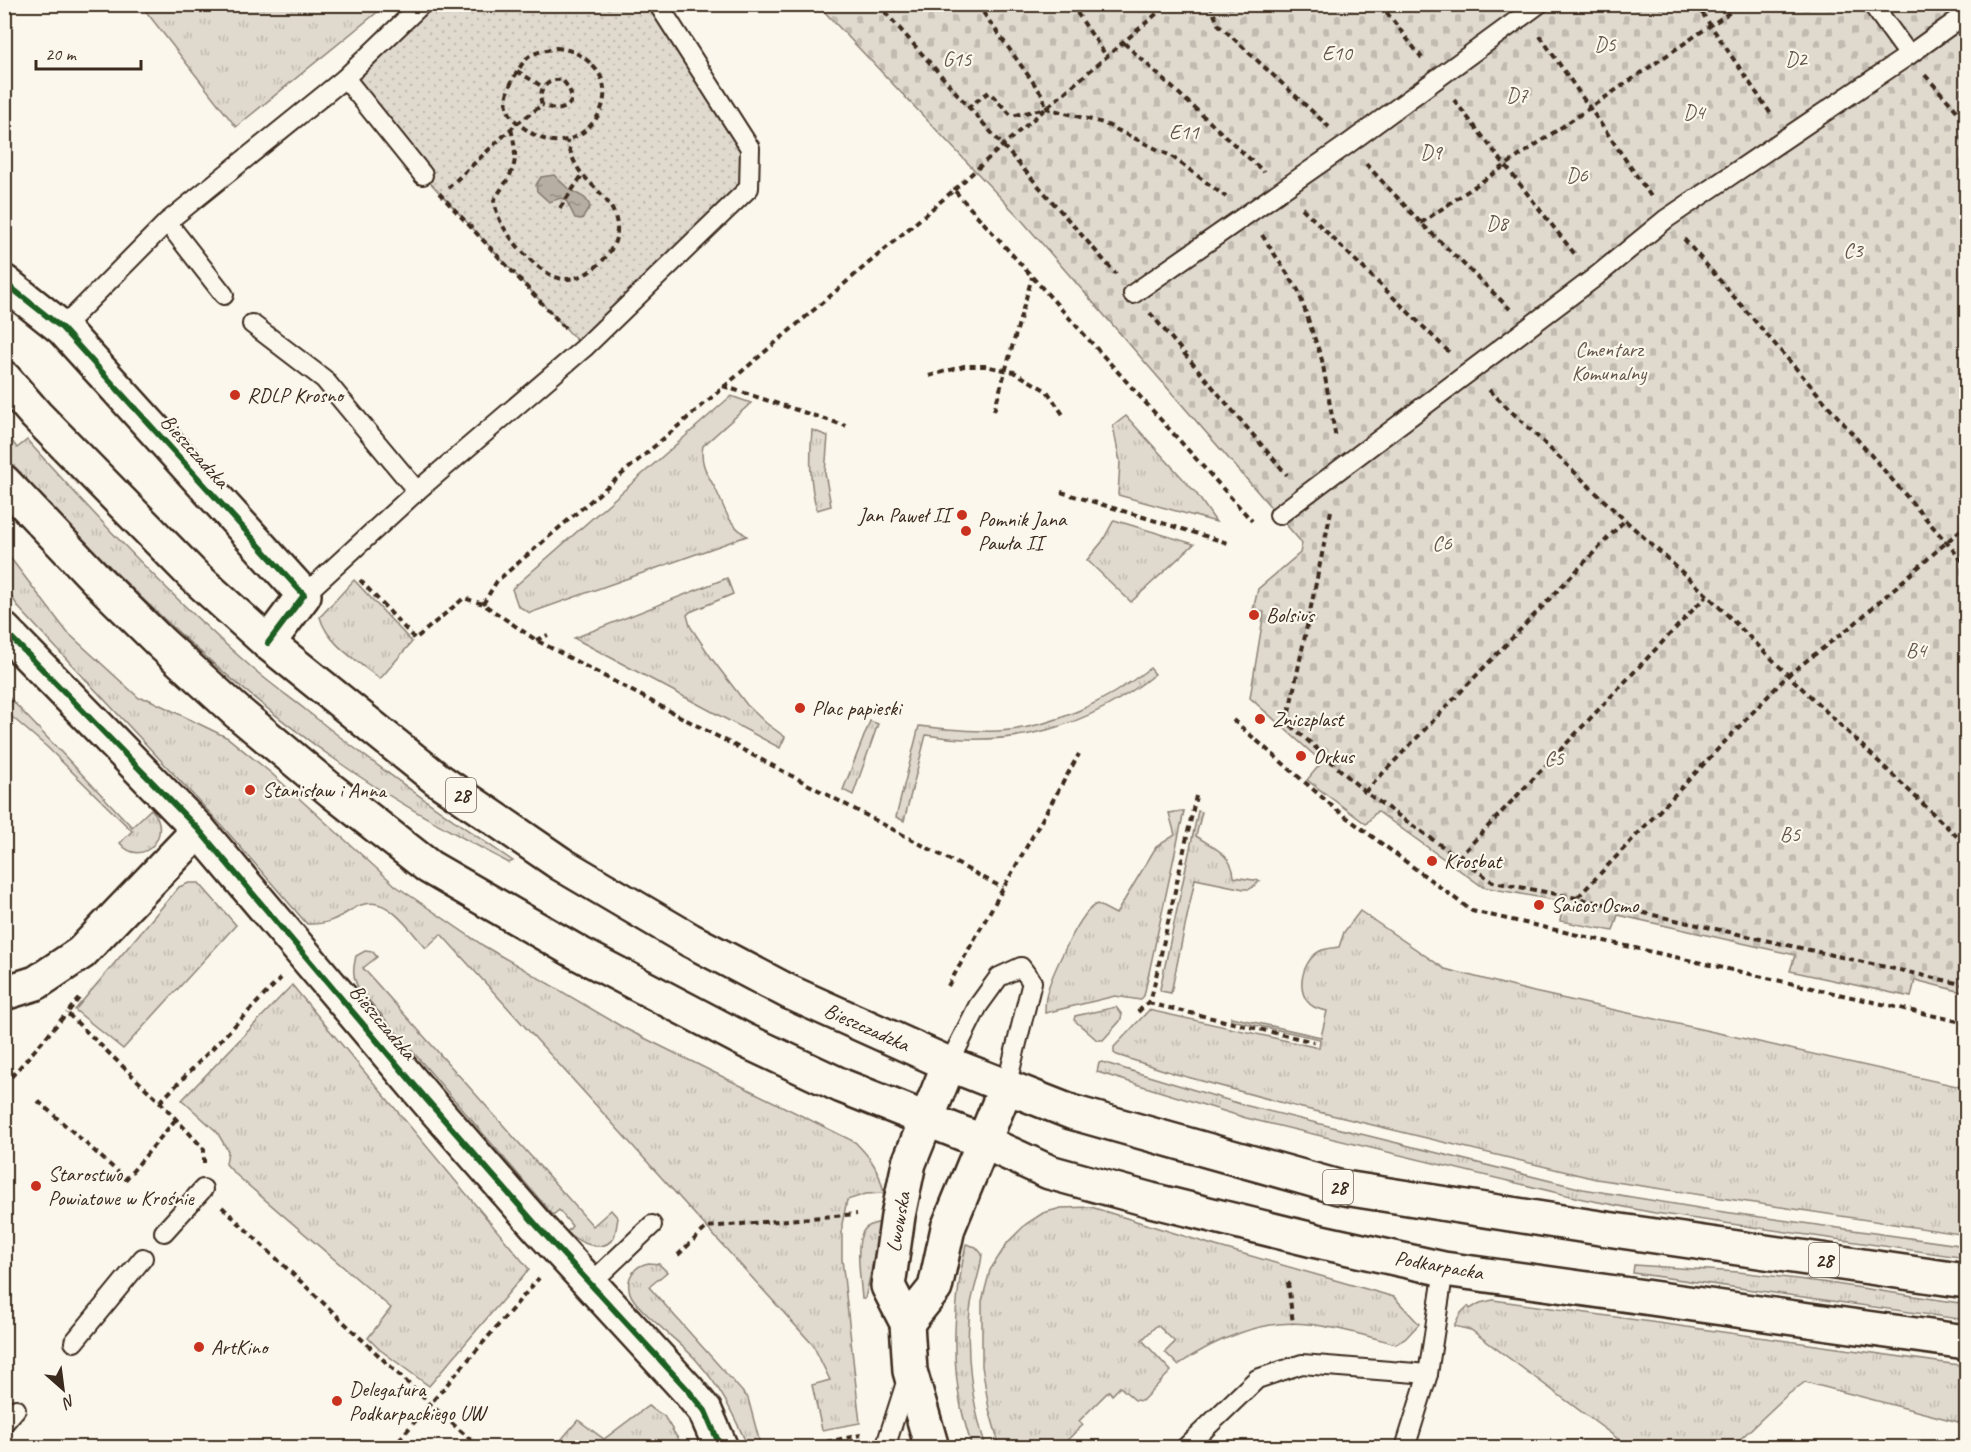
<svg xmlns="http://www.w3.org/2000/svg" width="1971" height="1452" viewBox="0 0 1971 1452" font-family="Caveat,sans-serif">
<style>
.grass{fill:url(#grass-tufts);stroke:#8d8276;stroke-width:1.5}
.cemetery{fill:url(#cemetery-stones);stroke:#8d8276;stroke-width:1.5}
.park{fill:url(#park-dots);stroke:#8d8276;stroke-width:1.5}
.water{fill:url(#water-ripples);stroke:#85796d;stroke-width:1.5}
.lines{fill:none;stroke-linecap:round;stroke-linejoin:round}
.lane-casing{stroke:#3b2a1e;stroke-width:22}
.street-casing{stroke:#3b2a1e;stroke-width:38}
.secondary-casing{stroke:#3b2a1e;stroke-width:38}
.primary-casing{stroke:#3b2a1e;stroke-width:38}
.path{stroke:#3b2a1e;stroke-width:4;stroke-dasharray:6 4.5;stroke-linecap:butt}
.lane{stroke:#fbf7ec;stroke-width:18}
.street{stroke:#fbf7ec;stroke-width:33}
.secondary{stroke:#fbf7ec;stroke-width:33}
.primary{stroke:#fbf7ec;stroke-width:33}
.cycleway-casing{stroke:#fbf7ec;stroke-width:10}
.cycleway{stroke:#1b5e20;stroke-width:6}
.poi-dot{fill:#c8321e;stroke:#fbf7ec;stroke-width:2}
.labels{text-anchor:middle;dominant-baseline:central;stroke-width:4.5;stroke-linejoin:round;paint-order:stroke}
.shield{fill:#fbf7ec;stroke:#75685c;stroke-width:1.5}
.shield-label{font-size:20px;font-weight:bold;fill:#3b2a1e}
.park-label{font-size:21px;fill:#64564a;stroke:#fbf7ec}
.poi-label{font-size:21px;fill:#3b2a1e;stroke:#fbf7ec;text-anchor:start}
.street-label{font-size:21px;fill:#3b2a1e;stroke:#fbf7ec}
</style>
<defs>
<pattern id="grass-tufts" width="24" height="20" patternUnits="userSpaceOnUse" patternTransform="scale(1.5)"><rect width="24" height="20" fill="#dfd9ce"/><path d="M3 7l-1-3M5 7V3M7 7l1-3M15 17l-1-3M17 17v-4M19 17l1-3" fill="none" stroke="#c0bab0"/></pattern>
<pattern id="cemetery-stones" width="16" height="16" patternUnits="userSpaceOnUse" patternTransform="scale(1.5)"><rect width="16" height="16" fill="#dfd9ce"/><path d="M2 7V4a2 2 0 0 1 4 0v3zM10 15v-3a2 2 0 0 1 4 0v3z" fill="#c0bab0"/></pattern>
<pattern id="park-dots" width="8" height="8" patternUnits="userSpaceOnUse" patternTransform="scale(1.5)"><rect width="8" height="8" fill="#dfd9ce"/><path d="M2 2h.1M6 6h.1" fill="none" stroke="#c0bab0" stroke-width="1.8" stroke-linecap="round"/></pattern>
<pattern id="water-ripples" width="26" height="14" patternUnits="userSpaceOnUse" patternTransform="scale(1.5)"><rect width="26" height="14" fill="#b6aea2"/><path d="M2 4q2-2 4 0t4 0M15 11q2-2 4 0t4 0" fill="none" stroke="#958e83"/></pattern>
</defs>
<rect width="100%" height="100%" fill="#fbf7ec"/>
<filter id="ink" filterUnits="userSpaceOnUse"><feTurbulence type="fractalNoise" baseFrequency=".0167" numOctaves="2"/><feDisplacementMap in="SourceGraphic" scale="12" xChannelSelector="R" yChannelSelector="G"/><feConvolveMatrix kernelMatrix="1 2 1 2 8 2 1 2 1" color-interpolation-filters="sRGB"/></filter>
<g filter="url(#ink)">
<g class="grass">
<polygon points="141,5 386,5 236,127"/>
<path d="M731,396L751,403L703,446C699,463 708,475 716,490C726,510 726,522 747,536L530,613L518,606L512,589Z"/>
<polygon points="1126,416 1196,493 1216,522 1118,495 1120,462 1113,426"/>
<path d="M812,430L828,436L825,473L831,506L817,510C809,483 810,458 812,430Z"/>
<path d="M7,434L17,448L27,440C97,518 170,596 250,666C268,682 288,696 307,711C373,764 442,813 513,861L509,863C452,832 393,801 340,763C216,676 106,568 5,456V435Z"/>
<polygon points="1114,520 1194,544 1131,602 1087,560 1102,542"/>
<path d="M5,551L67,632L139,698L148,699L228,738L271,773L396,886L484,946L624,1028L855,1142C872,1159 879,1170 884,1193L866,1194L847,1200L842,1224V1259L860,1423L822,1430L812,1385L830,1380L813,1345L441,934L426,948C405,925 384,888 351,910C335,920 325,925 307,924L223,827L19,608L5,587Z"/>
<polygon points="727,578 733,594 690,612 687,615 690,626 712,659 747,705 766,723 785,737 780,748 574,638"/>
<path d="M354,580L412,642L380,679C359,662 327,644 320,617Z"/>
<path d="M1150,668L1155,674C1088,728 1010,749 926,735L904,821L896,817L919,726C945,729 971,732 998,731C1053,728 1107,701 1150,668Z"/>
<path d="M4,692L132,827L151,809C175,832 143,871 120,843L132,831L47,747L5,711Z"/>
<polygon points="870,721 878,724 853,795 843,790"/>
<path d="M1184,811L1144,996L1140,1000L1115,996L1045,1013C1045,1005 1045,997 1048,989C1053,973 1082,908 1097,904L1116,914L1156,847L1175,835L1169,813Z"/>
<path d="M1198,811L1202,812L1196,836C1213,847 1233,855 1234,877L1260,881L1250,889H1244L1195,879L1171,993L1161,991L1160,989Z"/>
<polygon points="189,883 199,883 236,925 123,1049 75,1010 179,887"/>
<path d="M1360,911L1445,969L1534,992L1966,1088V1235L1596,1179L1298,1107L1176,1074L1117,1055L1114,1053V1047L1149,1010L1319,1048L1320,1039L1231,1020V1017L1321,1037L1327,1011C1323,1010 1318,1009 1314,1007C1293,995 1302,960 1320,951C1326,948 1333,948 1339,947L1344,932Z"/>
<path d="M365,951L373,952L377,957L363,968L593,1226L611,1210L618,1218C617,1223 616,1232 614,1237C603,1255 578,1242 567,1232L572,1226L559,1210L553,1215L359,989C352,977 353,969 356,956Z"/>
<polygon points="292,985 529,1269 429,1386 379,1349 368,1338 391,1308 234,1173 226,1164 228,1151 217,1132 182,1100"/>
<polygon points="1116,1007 1122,1015 1120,1021 1103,1040 1097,1040 1074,1020 1075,1016"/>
<polygon points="1102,1062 1244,1105 1583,1189 1717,1211 1966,1246 1966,1258 1655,1213 1583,1199 1246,1118 1097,1072 1099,1063"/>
<path d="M1091,1207L1216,1246L1394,1297L1419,1324L1405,1339L1396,1344C1367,1336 1337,1327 1307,1324C1262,1319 1214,1340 1178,1365L1165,1352L1175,1342L1157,1325L1142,1340L1171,1371L1142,1401L1135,1400L1120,1387L1112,1395L1109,1391L1079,1421L1083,1425L1060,1447H1000L989,1409L982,1366V1301L990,1270L1008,1242L1026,1224L1043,1213L1061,1208Z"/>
<path d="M882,1222L865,1299H862C861,1282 854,1242 864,1230C868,1225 875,1223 882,1222Z"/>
<path d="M966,1244L976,1247L982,1254C981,1270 974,1287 971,1304C964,1348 972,1405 986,1447H972C968,1434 964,1420 961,1407C950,1352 955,1298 966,1244Z"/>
<path d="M649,1263L659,1264L667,1272L649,1287L748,1398L761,1447H748C733,1414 722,1389 697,1361C684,1345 635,1309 630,1293C625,1278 635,1265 649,1263Z"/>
<polygon points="1634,1265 1738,1272 1822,1282 1966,1304 1966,1320 1633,1273"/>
<polygon points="1493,1300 1966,1366 1966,1424 1805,1382 1786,1396 1732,1447 1629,1447 1471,1330 1454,1326 1460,1314 1468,1306 1470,1309 1480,1303"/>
<polygon points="648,1406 664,1416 683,1447 555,1447 578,1420 604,1439"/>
</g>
<polygon class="cemetery" points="818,5 1966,5 1966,993 1915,980 1911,997 1790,971 1795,955 1618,915 1613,931 1560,921 1564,902 1483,887 1377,811 1366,824 1307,780 1322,762 1250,698 1264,612 1253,610 1258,589 1300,553 1302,543 1018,216"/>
<polygon class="park" points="422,5 658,5 750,148 749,188 584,348 423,175 345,78"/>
<path class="water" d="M554,175C559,180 564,185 569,189C578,196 587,195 590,207L582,219L575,218L566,200L561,198L549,202L537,191L536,185L541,177Z"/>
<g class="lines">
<defs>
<g id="lane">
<polyline points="1872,4 1909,55"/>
<polyline points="345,78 423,175"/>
<polyline points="1133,294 1348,144 1539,4"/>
<polyline points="224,295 167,222 345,78 422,4"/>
<polyline points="252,324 324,379 417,491"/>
<polyline points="62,328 167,222"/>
<polyline points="1279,515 1594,278 1666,219 1909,55 1966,14"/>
<polyline points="304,595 417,491 584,348 749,188 750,148 658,4"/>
<polyline points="949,1064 978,1006 999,977 1021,967 1032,982 1006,1087"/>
<polyline points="164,1232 203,1189"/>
<polyline points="590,1284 652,1225"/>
<polyline points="74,1342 143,1258"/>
<polyline points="4,1423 16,1409"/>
<polyline points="885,1448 908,1376"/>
<polyline points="1185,1448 1257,1379 1302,1364 1428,1374"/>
<polyline points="1405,1448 1428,1374 1444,1269"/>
</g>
<g id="street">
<polyline points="4,282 62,328 304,595 268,643"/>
<polyline points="4,630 199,830 427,1100 538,1227 687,1389 705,1411 721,1448"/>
<polyline points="4,993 36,983 81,953 199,830"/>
</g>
<g id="secondary">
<polyline points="907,1323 935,1288 948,1228 1006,1087"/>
<polyline points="932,1448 910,1371 907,1323 888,1286 898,1216 909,1163 949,1064"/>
</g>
<g id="primary">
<polyline points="4,378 36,415 194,576 268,643 437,779 561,864 690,940 789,992 949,1064 1071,1112 1338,1187 1600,1228 1966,1281"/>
<polyline points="4,482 100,583 161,643 236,711 332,791 429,867 580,954 746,1041 842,1086 984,1142 1049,1172 1151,1200 1317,1241 1444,1269 1966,1342"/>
</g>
</defs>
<use href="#lane" class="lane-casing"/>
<use href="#street" class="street-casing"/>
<use href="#secondary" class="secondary-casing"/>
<use href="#primary" class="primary-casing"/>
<g class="path">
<polyline points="878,4 1116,274"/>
<polyline points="977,4 1043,96 1046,108"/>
<polyline points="1071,4 1107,57"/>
<polyline points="1210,4 1218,24 1329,127"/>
<polyline points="1380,4 1422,58"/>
<polyline points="1696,4 1773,117"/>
<polyline points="1540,36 1652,198"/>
<polyline points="1124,43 1264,172"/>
<path d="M556,48C569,49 579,53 589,62C594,67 600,73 602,80C613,110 583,144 553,141C542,140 532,134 524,128C501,112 503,96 516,74C520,67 524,60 530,56C538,51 547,50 556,48Z"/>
<polyline points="517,71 543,87"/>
<polyline points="1925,75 1966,121"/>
<polyline points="1454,100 1577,257"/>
<polyline points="967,108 989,92 1012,116 1046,108 1103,123 1171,156 1226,197"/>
<path d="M511,129C520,165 514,170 494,200C496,210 498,218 503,226C513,244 543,278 564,279C581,279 593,271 604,259C612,250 618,239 617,226C615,201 593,189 579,170C573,161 570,151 567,141"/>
<polyline points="1366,164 1421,223 1510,309"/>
<path d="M448,188L514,126L542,105L540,97L543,87L551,81L561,79C570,87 579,104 561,109C555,110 548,107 542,105"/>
<polyline points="954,190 1002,146 1168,4"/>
<polyline points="439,193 565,328"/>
<polyline points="560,208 583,174"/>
<polyline points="1302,208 1451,354"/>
<polyline points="1421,223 1742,4"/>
<polyline points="1262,235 1298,290 1322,360 1336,439"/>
<polyline points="1684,239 1966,565"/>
<polyline points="1150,313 1287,475"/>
<polyline points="929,376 964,366 985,366 1014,372 1047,391 1064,416"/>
<polyline points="723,386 846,426"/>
<polyline points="1489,390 1615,511 1707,595 1788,675 1966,845"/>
<polyline points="994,411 1032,277"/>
<polyline points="1061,492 1228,543"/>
<polyline points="1331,511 1287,722 1365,792 1493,882 1577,898 1966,985"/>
<polyline points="360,580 415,639 464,598 483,604 536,640 1003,888"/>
<polyline points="483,604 497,581 954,190 1252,521"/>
<polyline points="536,640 548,635"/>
<polyline points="1233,720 1338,811 1472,911 1966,1023"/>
<polyline points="1365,792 1625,520"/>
<polyline points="1458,858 1707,595"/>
<polyline points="1578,897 1788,675 1853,625 1966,525"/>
<polyline points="948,986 1079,754"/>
<polyline points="79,998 67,1013 160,1102 204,1149 204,1163"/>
<polyline points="1148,1003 1314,1042"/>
<polyline points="1138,1012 1151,999 1196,796"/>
<polyline points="4,1080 7,1082 67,1013"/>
<polyline points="38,1101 126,1179 176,1119"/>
<polyline points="160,1102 281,978"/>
<polyline points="222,1207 429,1403 480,1448"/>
<polyline points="678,1255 707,1227 857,1214"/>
<polyline points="1288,1282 1293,1324"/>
<polyline points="826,1442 861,1435"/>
<polyline points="392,1448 539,1278"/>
</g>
<use href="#lane" class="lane"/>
<use href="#street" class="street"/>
<use href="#secondary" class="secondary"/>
<use href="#primary" class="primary"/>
<defs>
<g id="cycleway">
<polyline points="4,282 62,328 304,595 268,643"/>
<polyline points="4,630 199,830 427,1100 538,1227 687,1389 705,1411 721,1448"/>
</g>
</defs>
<use href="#cycleway" class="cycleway-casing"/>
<use href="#cycleway" class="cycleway"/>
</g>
</g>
<g class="poi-dot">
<circle cx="235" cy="395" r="6"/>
<circle cx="962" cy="515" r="6"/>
<circle cx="966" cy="531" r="6"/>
<circle cx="1254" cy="615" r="6"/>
<circle cx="800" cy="708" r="6"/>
<circle cx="1260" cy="719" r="6"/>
<circle cx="1301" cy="756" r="6"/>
<circle cx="250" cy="790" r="6"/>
<circle cx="1432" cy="861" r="6"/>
<circle cx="1539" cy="905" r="6"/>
<circle cx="36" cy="1186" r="6"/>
<circle cx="199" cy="1347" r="6"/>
<circle cx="337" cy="1401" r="6"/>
</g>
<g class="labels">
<g class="shield">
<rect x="446" y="778" width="30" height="34" rx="4.5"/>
<rect x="1323" y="1170" width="30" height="34" rx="4.5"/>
<rect x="1809" y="1243" width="30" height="34" rx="4.5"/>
</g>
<g class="shield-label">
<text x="461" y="795">28</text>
<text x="1338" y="1187">28</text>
<text x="1824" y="1260">28</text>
</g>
<g class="park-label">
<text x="1605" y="44">D5</text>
<text x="1337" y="53">E10</text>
<text x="957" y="59">G15</text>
<text x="1796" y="59">D2</text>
<text x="1517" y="95">D7</text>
<text x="1694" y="112">D4</text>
<text x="1184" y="132">E11</text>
<text x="1431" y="152">D9</text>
<text x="1577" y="175">D6</text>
<text x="1497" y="223">D8</text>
<text x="1853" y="250">C3</text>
<text x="1609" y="349">Cmentarz<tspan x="1609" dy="24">Komunalny</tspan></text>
<text x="1442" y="543">C6</text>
<text x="1916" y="650">B4</text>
<text x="1554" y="758">C5</text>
<text x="1790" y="834">B5</text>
</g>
<g class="poi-label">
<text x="247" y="395">RDLP Krosno</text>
<text x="950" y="515" text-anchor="end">Jan Paweł II</text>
<text x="978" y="519">Pomnik Jana<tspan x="978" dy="24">Pawła II</tspan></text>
<text x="1266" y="615">Bolsius</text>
<text x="812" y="708">Plac papieski</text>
<text x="1272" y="719">Zniczplast</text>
<text x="1313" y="756">Orkus</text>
<text x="262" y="790">Stanisław i Anna</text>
<text x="1444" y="861">Krosbat</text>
<text x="1551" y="905">Saicos Osmo</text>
<text x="48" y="1174">Starostwo<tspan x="48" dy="24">Powiatowe w Krośnie</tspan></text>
<text x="211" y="1347">ArtKino</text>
<text x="349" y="1389">Delegatura<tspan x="349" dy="24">Podkarpackiego UW</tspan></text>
</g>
<g class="street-label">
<text transform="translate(195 451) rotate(48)">Bieszczadzka</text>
<text transform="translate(383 1022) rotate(50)">Bieszczadzka</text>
<text transform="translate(867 1027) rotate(24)">Bieszczadzka</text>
<text transform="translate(898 1222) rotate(-80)">Lwowska</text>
<text transform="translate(1439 1265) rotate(10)">Podkarpacka</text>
</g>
</g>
<rect width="1971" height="1452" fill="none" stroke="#fbf7ec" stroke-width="24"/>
<rect x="12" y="12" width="1947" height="1428" fill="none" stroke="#3b2a1e" stroke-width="2" filter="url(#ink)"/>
<g transform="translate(63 1389) rotate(152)" stroke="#fbf7ec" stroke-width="4.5" paint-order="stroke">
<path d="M0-4.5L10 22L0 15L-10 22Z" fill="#3b2a1e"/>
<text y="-9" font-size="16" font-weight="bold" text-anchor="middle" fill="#3b2a1e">N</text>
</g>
<path d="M36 60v9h105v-9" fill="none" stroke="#3b2a1e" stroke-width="3"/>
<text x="45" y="60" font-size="18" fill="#3b2a1e" stroke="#fbf7ec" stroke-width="4.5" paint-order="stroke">20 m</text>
</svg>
